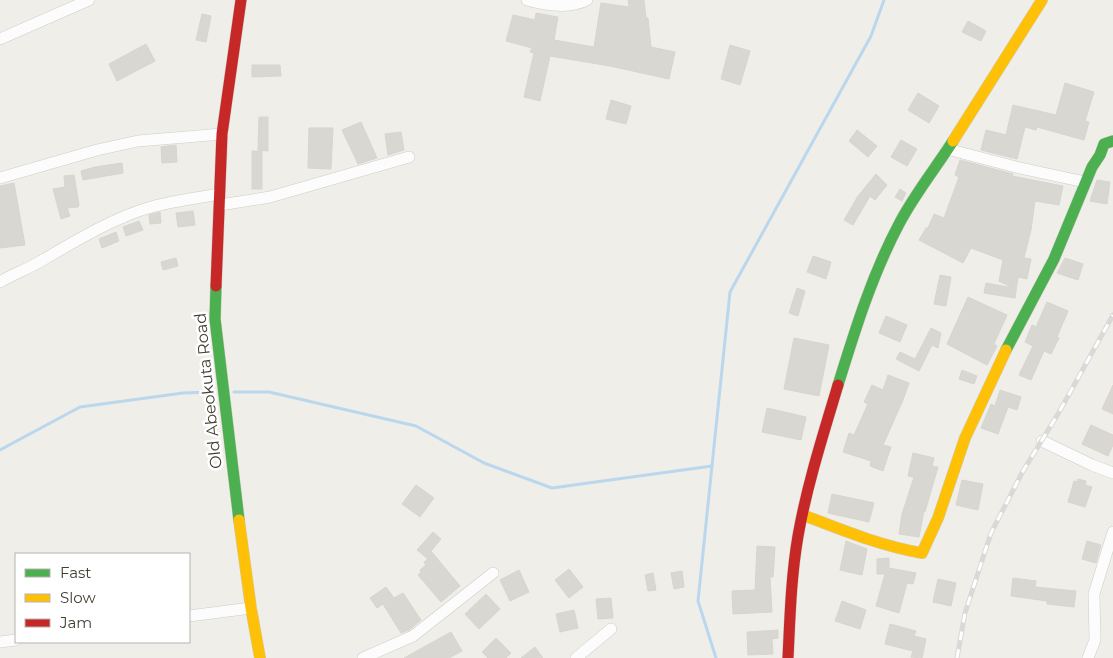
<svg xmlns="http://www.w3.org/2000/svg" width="1113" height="658" viewBox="0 0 1113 658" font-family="Montserrat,sans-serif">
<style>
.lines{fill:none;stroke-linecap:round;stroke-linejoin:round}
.stream{stroke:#bad7ed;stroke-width:3}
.building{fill:#d9d7d1;stroke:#d8d5cf}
.street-casing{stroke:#ceccc7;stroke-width:12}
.fast-casing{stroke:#cecbc0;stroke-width:12}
.slow-casing{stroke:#cecbc0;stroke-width:12}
.jam-casing{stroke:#cecbc0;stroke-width:12}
.street{stroke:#fdfcfc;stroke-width:11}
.fast{stroke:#4caf50;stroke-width:11}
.slow{stroke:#ffc107;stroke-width:11}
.jam{stroke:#c62828;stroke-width:11}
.rail-casing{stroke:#d9d9d8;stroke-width:5}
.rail{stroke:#fff;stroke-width:3;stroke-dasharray:9;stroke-linecap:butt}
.labels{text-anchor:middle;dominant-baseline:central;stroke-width:5;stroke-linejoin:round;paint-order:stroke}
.street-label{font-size:16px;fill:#454035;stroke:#fff}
</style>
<rect width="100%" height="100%" fill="#f0eee9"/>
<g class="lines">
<g class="stream">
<polyline points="234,392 269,392 416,426 484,463 552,488 712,466"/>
<polyline points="0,450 80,407 183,393 212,392"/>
<polyline points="716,658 698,601 730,292 871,36 884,0"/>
</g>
</g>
<g class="building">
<polygon points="628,0 644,0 646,18 648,18 651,47 675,52 669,79 610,66 550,56 540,101 524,97 534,53 530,52 532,48 506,41 513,15 535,20 536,13 558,17 554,40 594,47 601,3 629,7"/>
<polygon points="202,14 211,16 206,42 196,40"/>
<polygon points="968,21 986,31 981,41 962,32"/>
<polygon points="146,44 155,61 117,81 109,64"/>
<polygon points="730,45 750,51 740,85 721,79"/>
<polygon points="252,65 280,65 281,76 252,77"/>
<polygon points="1065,83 1094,92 1085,121 1089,122 1084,140 1037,127 1036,130 1025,127 1017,159 981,150 986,130 1006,135 1013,105 1056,115"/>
<polygon points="918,93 939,106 929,123 908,110"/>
<polygon points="611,100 631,106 626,124 606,119"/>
<polygon points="259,117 268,117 268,151 258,150"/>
<polygon points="361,122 377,158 358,164 342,130"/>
<polygon points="309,128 333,128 331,169 308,168"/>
<polygon points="857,130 877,146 868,157 849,141"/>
<polygon points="401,132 404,150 388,155 385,134"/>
<polygon points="901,140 917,149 907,166 891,157"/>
<polygon points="176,145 177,162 162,163 161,147"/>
<rect x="252" y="151" width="10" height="38"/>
<polygon points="960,160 1013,174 1012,176 1063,186 1059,205 1035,201 1031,230 1024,258 1031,259 1027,279 1018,277 1015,298 984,293 986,283 1013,288 999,281 1003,260 971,248 963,263 919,240 926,228 928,228 934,214 944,218 959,177 955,175"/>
<polygon points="122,163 123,173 83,180 81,171 95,167"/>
<polygon points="876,174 887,185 875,200 870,196 853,225 844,220 858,196"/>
<polygon points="74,175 79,205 78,207 67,208 70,216 61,219 53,189 65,187 64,176"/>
<polygon points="1097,180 1110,182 1107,204 1090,201"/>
<polygon points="14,183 25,245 0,248 0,186"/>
<polygon points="900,189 906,193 902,201 895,197"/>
<polygon points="193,211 195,225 178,227 176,213"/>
<polygon points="160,212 161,223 150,224 149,215"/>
<polygon points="139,221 143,230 126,236 123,227"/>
<polygon points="116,232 119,241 102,248 99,239"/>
<polygon points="813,256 831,262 826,279 807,272"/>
<polygon points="176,258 178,266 163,270 161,262"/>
<polygon points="1065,258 1083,264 1078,280 1057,273"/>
<polygon points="940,275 951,277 946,306 934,304"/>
<polygon points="797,288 805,291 798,316 789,313"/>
<polygon points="968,297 1007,315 994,344 997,346 987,365 947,344"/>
<polygon points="1047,302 1068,311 1057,337 1059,338 1051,354 1044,351 1031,380 1019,375 1033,346 1025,342 1032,325 1036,327"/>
<polygon points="886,316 907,325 900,342 879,333"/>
<polygon points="931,328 941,333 938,348 932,345 919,371 896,359 900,352 915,359"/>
<polygon points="794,338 829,345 819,396 784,389"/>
<polygon points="962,370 977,376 974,384 959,379"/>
<polygon points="888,375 909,383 903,400 883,445 891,447 883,471 870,466 871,461 843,452 849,433 854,435 868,404 864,402 872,385 883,390"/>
<polygon points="1113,385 1113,414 1102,409"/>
<polygon points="1000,390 1021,397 1017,410 1008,407 998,434 981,428 991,404 995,406"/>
<polygon points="767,408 806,417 801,440 762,432"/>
<polygon points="1091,425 1113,435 1113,445 1108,456 1082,444"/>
<polygon points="913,453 934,458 932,466 938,467 925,512 924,511 919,537 899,534 902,514 914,477 908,476"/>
<polygon points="1078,479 1086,481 1085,485 1092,487 1085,507 1068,502 1074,481 1077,482"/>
<polygon points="962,480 983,484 978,510 956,505"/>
<polygon points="416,485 434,498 420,517 402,504"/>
<polygon points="832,494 874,503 869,522 828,513"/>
<polygon points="433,532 441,539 431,551 460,586 441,602 418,575 421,572 420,570 426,565 424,562 428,559 417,550"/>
<polygon points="846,541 867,549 862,575 840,570"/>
<polygon points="1087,541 1101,545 1096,563 1082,559"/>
<polygon points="757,546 775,547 773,577 770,577 772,612 733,614 732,591 755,590"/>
<polygon points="889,558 889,568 916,573 913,584 907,583 899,613 876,606 885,574 877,574 877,559"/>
<polygon points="569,569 583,587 569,598 555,580"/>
<polygon points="519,570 529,592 510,601 500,580"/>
<polygon points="682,571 684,587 674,589 671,573"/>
<polygon points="653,573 656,590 648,591 645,575"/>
<polygon points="1013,578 1036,581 1035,587 1076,591 1074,607 1047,604 1047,601 1011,596"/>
<polygon points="938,579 956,583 951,606 933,602"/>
<polygon points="386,587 394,598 403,593 421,620 409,630 401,633 383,604 377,608 370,598"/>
<polygon points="486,594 500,609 479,629 465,614"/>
<polygon points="611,598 613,618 598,619 596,599"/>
<polygon points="842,601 866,610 860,629 835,621"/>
<polygon points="574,610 578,628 560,632 556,614"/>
<polygon points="890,624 916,631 914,636 926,639 922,658 911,657 913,651 885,644"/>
<polygon points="778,630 778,638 772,639 773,654 748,655 747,632"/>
<polygon points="451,632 462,651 449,658 404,658"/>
<polygon points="496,638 511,653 506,658 488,658 482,652"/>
<polygon points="535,647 543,658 521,658"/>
</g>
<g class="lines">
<defs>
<g id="street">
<path d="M527,0C545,5 570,9 587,0"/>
<polyline points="0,39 89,0"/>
<polyline points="947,149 1016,167 1085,182"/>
<polyline points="0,178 97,150 138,141 222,134"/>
<polyline points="220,205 270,197 409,157"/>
<path d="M0,282C13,274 28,269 41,261C72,243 113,218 148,208C171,201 196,198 220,194"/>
<polyline points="1042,441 1092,465 1113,473"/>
<polyline points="189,616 251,608"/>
<polyline points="0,642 16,640"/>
<polyline points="363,658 413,636 493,573"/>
<polyline points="576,658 611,629"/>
<polyline points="1088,658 1095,640 1094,594 1113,532"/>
</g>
<g id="fast">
<polyline points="216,286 215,319 239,520"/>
<polyline points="1006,350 1054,259 1092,167 1100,155 1104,144 1113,141"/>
<path d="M838,385C855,330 872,275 899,224C914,195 935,169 953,141"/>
</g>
<g id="slow">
<polyline points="953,141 1042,0"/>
<path d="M803,515C842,530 881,546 922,553L938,518L965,438L1006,350"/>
<polyline points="239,520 251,608 260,658"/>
</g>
<g id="jam">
<polyline points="216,286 222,134 241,0"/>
<path d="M788,658C790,617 791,577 798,536C807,485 823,435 838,385"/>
</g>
</defs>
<use href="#street" class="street-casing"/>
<use href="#fast" class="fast-casing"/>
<use href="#slow" class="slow-casing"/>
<use href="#jam" class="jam-casing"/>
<use href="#street" class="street"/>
<use href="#fast" class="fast"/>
<use href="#slow" class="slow"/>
<use href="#jam" class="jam"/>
<defs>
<polyline id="rail" points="957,658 965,613 991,533 1023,471 1058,414 1113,315"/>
</defs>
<use href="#rail" class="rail-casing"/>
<use href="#rail" class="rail"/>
</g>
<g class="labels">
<g class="street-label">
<text transform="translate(208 391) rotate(-96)">Old Abeokuta Road</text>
</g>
</g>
<rect x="15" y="553" width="175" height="90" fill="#ffffff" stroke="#b5b3ae"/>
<rect x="25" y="569" width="25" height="8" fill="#4caf50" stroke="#b5b3ae"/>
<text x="60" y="578" font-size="15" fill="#454035">Fast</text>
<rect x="25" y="594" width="25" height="8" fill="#ffc107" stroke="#b5b3ae"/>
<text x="60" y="603" font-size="15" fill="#454035">Slow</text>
<rect x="25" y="619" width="25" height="8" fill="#c62828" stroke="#b5b3ae"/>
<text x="60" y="628" font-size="15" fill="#454035">Jam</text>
</svg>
